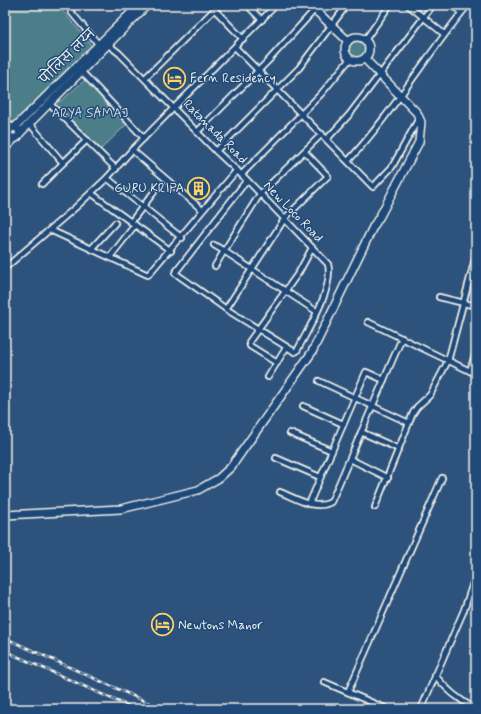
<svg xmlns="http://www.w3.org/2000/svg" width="481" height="714" viewBox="0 0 481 714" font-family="Mynerve,'Playpen Sans Deva',sans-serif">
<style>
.green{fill:#4c7e89;stroke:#a0b8b8}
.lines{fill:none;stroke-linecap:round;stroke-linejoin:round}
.street-casing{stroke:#f4f1e8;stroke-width:8}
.secondary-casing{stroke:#f4f1e8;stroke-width:10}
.street{stroke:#1f4a7a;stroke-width:4.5}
.secondary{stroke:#1f4a7a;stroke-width:7}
.rail-casing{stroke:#f4f1e8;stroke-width:3}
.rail{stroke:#1f4a7a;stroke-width:1.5;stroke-dasharray:4.5;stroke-linecap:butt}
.labels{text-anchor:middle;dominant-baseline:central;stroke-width:3;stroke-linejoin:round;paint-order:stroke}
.street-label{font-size:13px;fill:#f4f1e8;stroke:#1f4a7a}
.poi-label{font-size:13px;fill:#f4f1e8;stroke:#1f4a7a;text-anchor:start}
.park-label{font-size:13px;fill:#dbe0da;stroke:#1f4a7a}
</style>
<rect width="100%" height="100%" fill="#2d527c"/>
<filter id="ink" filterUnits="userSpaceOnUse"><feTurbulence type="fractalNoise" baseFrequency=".025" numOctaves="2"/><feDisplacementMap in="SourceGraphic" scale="8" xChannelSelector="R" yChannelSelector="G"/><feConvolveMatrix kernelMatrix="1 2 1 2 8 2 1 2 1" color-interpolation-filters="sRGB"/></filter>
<g filter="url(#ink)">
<g class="green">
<polygon points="5,5 58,5 92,46 15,124 5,113"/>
<circle cx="357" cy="49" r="9"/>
<polygon points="86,79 129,122 98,152 50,103 61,101"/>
</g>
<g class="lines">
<defs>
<g id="street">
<polyline points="70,5 71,12 100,46"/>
<polyline points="247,5 262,20"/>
<polyline points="408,5 444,34"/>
<polyline points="454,5 461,13"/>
<polyline points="215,10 243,39"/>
<polyline points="365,40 390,5"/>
<path d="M106,43L119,53L216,151L247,180L328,264C334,289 308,329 297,351L295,352L226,309L175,273L247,180"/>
<polyline points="235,47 373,187 392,167 419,118"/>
<polyline points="81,71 144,138"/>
<polyline points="145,78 219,5"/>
<polyline points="49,103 116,169"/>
<polyline points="5,120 12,127"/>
<polyline points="29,123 63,163 87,140"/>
<polyline points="5,128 8,132"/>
<polyline points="197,132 268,61 319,5"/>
<polyline points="327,139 349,115 433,5"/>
<polyline points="132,150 200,208"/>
<polyline points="216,151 299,68 347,5"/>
<path d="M348,161C393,113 426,55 468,5"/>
<polyline points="242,174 321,94 350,59"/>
<polyline points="107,178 182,238"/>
<polyline points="42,184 63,163"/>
<polyline points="91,193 171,251"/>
<polyline points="131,222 154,192"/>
<polyline points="50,230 148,275 237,170"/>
<polyline points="214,245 224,251 215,266"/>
<polyline points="91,249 115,223"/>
<polyline points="110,257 135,225"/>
<polyline points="5,268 76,207 107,178 132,150 276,5"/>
<polyline points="439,297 476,306"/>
<polyline points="226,309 285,218 328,176 305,152"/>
<polyline points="316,311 224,251 260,194 322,134"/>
<polyline points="368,322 476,374"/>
<polyline points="277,363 250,346 249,342 299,272 312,248"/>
<polyline points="470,371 476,351"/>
<polyline points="268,377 286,348"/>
<polyline points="319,381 409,423"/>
<polyline points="303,406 343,424"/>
<polyline points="361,432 399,449"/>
<polyline points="290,433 332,451"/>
<polyline points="276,458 320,477"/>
<polyline points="350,459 388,478"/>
<path d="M280,492C295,498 315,511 331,502L402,338"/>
<polyline points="309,504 366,372 384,380"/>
<polyline points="375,507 413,413 417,407 430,395 448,361 476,255"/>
<path d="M435,675C446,690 459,700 476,709"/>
<polyline points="324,682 387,709"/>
<polyline points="348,692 442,478"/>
<polyline points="421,709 464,610 476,574"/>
</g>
<g id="secondary">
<polyline points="310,5 348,41"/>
<circle cx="357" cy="49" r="12"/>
<polyline points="15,127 139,5"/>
<circle cx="14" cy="133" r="5.5"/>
<polyline points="20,133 147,5"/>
<polyline points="5,148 15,138"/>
<polyline points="5,515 121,509 198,490 219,478 231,467 312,352 373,227 380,216 419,142 421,122 417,113 365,59"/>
</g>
</defs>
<use href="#street" class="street-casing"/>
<use href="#secondary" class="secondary-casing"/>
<use href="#street" class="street"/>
<use href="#secondary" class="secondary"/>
<defs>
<g id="rail">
<polyline points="5,638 162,709"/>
<polyline points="5,651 135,709"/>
</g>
</defs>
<use href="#rail" class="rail-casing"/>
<use href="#rail" class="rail"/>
</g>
</g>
<defs>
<symbol id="hotel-ring" viewBox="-11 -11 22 22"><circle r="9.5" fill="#1f4a7a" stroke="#ffd166" stroke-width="1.5"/><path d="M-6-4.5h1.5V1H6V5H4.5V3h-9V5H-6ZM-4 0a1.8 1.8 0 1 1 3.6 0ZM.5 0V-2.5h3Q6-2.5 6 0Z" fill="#ffd166"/></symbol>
<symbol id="building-ring" viewBox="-11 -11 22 22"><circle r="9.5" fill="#1f4a7a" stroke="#ffd166" stroke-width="1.5"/><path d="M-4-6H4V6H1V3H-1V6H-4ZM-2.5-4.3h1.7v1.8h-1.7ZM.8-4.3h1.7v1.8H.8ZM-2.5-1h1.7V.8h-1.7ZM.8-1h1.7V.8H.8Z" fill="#ffd166"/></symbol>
</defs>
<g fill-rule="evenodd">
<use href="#hotel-ring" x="162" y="66" width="25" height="25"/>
<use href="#building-ring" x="186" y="176" width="25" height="25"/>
<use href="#hotel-ring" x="150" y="612" width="25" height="25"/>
</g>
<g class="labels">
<g class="street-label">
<text transform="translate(68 57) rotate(-45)">पोलिस लय्न</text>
<text transform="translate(215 132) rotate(45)">Ratanada Road</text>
<text transform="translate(293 212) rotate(46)">New Loco Road</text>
</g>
<g class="poi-label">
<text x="190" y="78">Fern Residency</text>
<text x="184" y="188" text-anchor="end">GURU KRIPA</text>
<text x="178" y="625">Newtons Manor</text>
</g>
<g class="park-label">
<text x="90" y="113">ARYA SAMAJ</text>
</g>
</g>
<rect width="481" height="714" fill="none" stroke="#1f4a7a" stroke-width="20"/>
<rect x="10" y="10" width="461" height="694" fill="none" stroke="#f4f1e8" stroke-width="1.5" filter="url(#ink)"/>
</svg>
